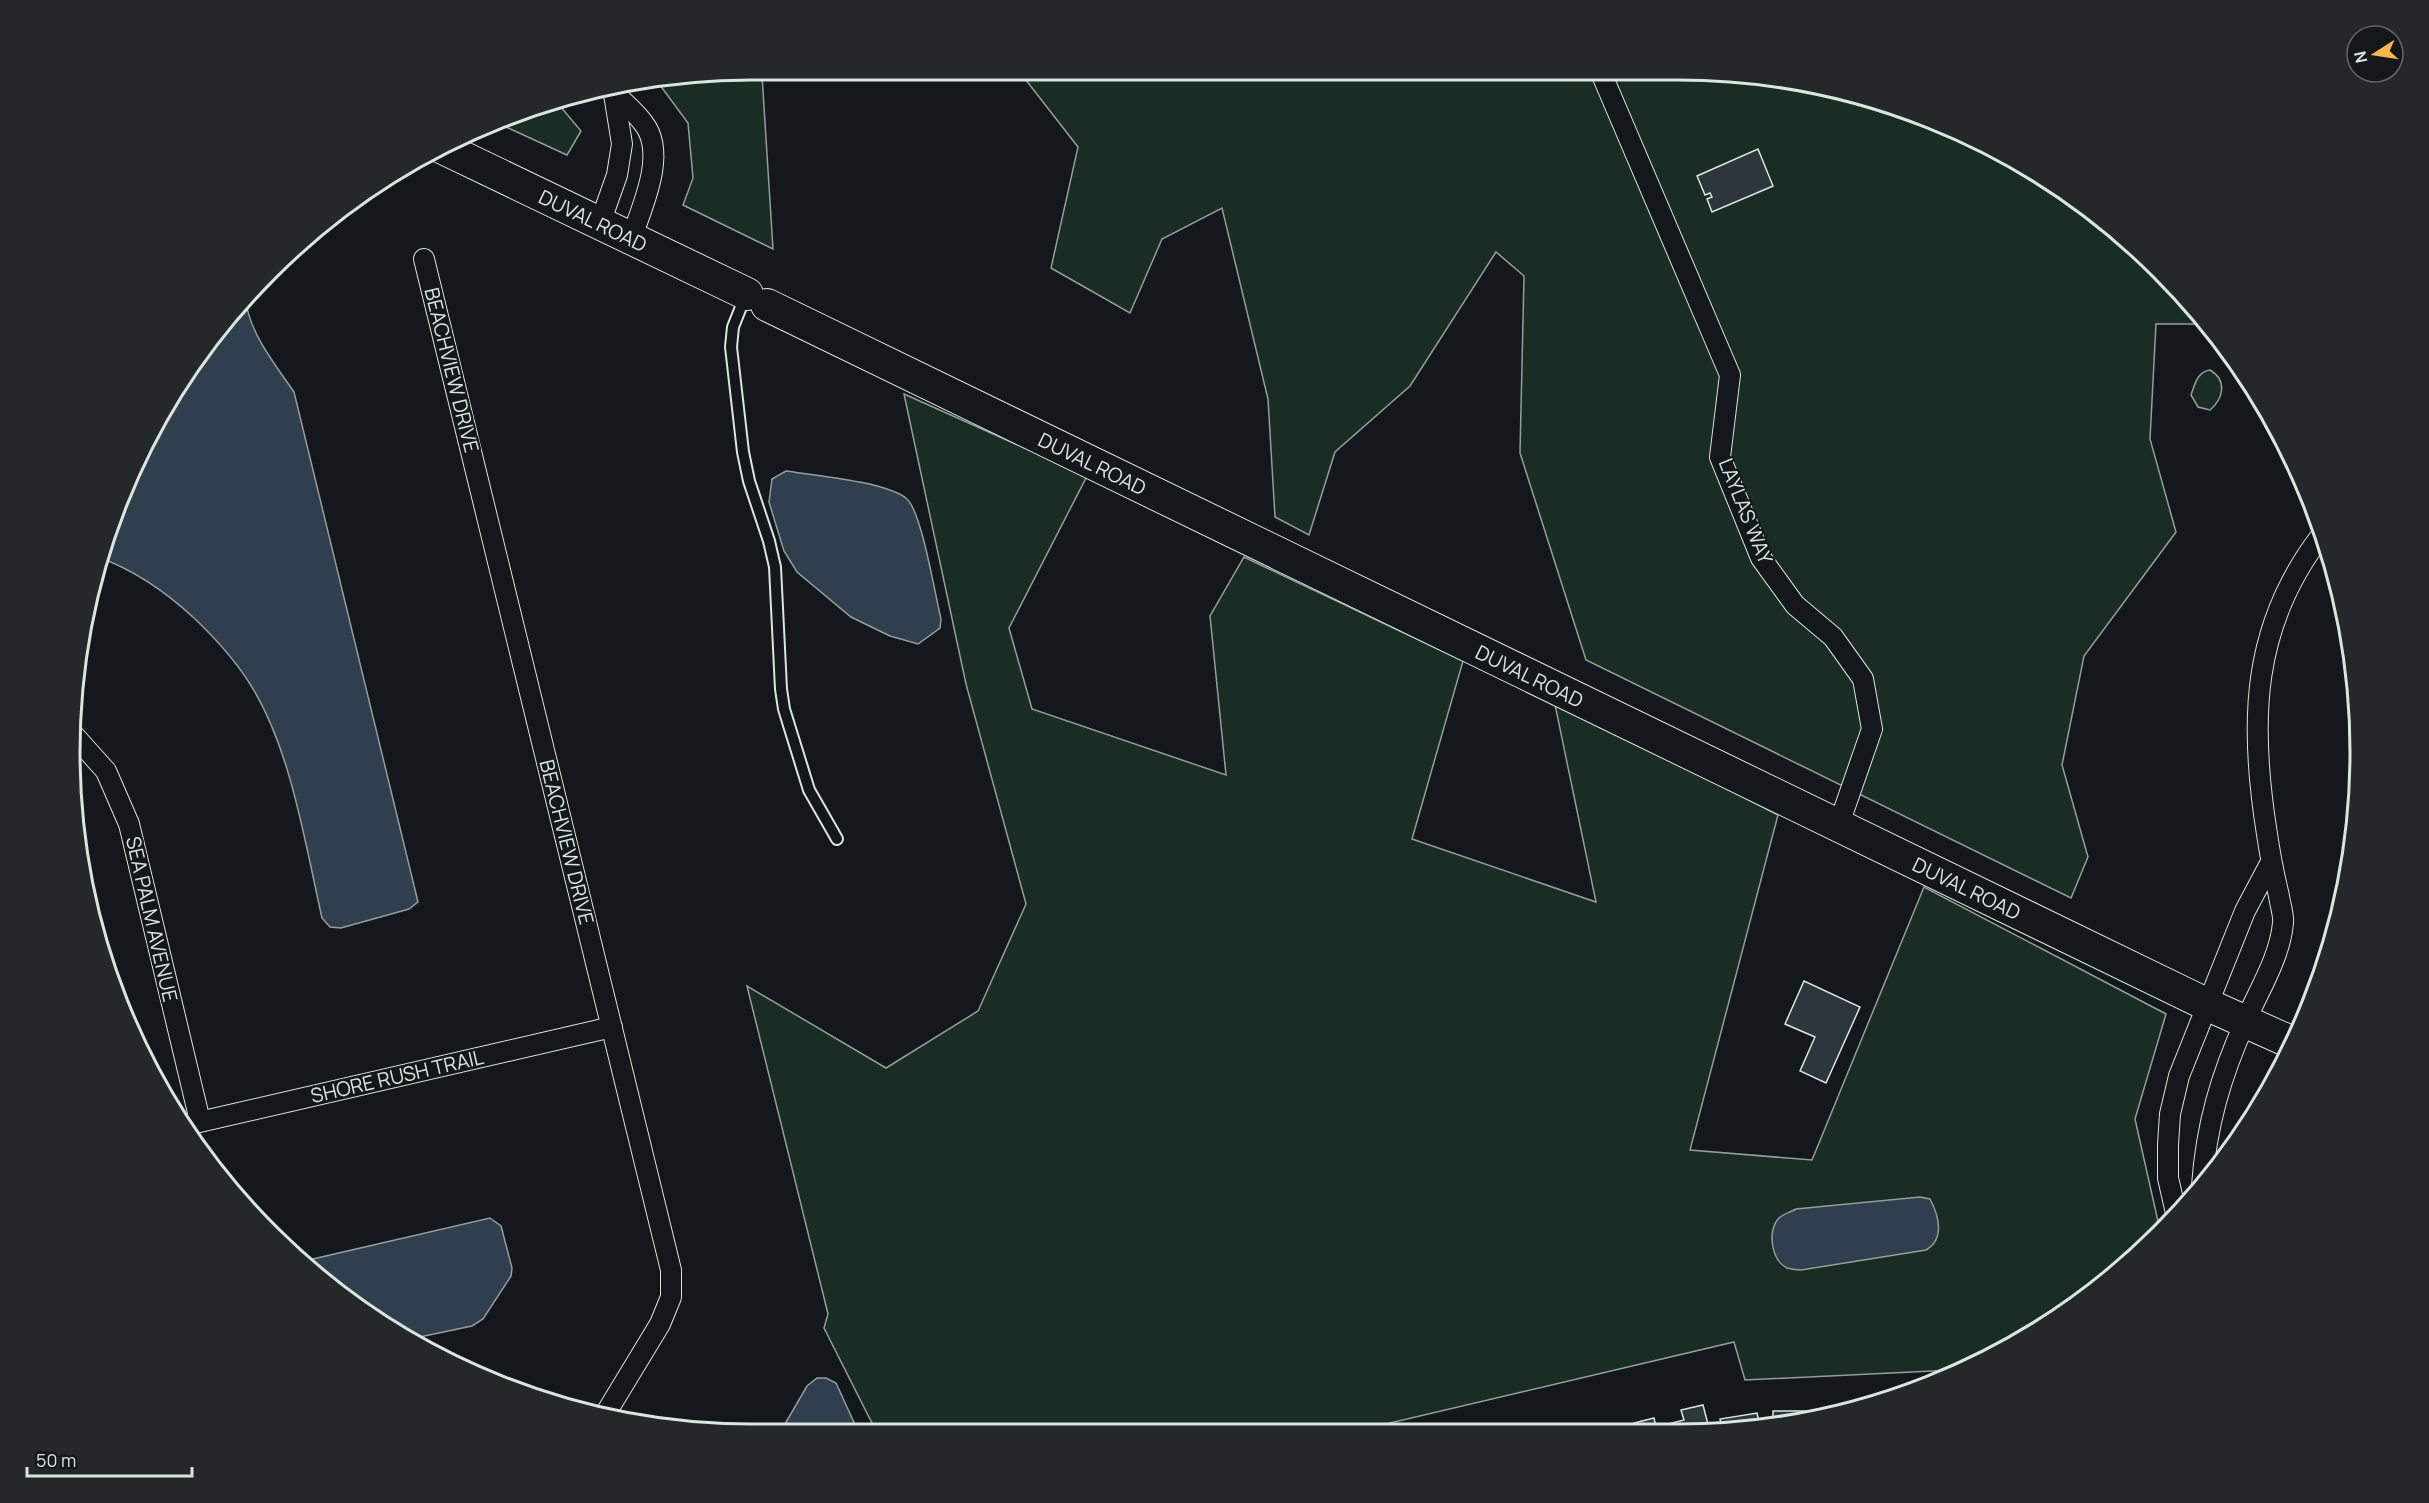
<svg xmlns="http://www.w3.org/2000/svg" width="2429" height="1503" viewBox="0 0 2429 1503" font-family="Manrope,sans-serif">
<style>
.green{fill:#1a2d24;stroke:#939e99;stroke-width:1.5}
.water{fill:#2f3f4d;stroke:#939e99;stroke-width:1.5}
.building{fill:#2c363c;stroke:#d8e6dc;stroke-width:1.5}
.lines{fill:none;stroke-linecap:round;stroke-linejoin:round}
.lane-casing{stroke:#d8e6dc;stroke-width:14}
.street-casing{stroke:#d8e6dc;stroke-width:22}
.primary-casing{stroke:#d8e6dc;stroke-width:34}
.lane{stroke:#14181c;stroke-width:10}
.street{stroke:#14181c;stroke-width:20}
.primary{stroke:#14181c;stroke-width:32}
.labels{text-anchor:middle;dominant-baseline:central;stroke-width:4.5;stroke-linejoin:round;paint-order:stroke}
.street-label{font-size:20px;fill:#d8e6dc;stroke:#14181c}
.rim{fill:none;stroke:#d8e6dc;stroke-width:3}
</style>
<rect width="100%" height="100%" fill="#14181c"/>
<g class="green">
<polygon points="662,75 762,75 773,249 683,205 693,178 688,123 654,77"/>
<polygon points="1022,75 1766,75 1938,121 2093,210 2190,301 2214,334 2198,324 2156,324 2150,439 2176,532 2084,656 2062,765 2088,857 2071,898 1586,660 1520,453 1524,276 1496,252 1410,386 1335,452 1309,535 1275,517 1268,399 1222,208 1162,239 1130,313 1051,268 1078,147"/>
<polygon points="555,100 581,131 567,155 493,121 532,105"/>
<path d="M2210,370C2227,380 2224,398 2210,410L2198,407L2191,395C2195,384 2197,372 2210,370Z"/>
<polygon points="904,394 1087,476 1009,628 1032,709 1226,775 1210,616 1244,557 1463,661 1412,839 1596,902 1554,700 1778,815 1690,1150 1812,1160 1924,887 2166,1014 2135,1119 2160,1230 2128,1264 2018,1343 1953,1370 1745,1380 1734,1342 1356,1431 875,1429 824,1328 828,1314 747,986 886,1068 978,1011 1026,904 966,684"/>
</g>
<g class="water">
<path d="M245,298C250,334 274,363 294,392L418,902L409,909L341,928L330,927L322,918C305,843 291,749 250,684C235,660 214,637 194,618C166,592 134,570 98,557L105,532L184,372Z"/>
<path d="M786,471C813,475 888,482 907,499C922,513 935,595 941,619L940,628L918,644L890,636L851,617L797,572L784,551L769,502L772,479Z"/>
<path d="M1920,1197L1930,1199C1939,1216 1945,1239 1926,1250L1801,1270C1797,1270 1791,1269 1787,1268C1771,1260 1767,1230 1779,1218C1783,1214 1791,1212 1796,1209Z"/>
<polygon points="490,1218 501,1226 512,1268 511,1276 483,1319 472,1326 415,1338 336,1293 300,1262"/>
<polygon points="817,1378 826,1378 836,1383 857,1429 782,1429 807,1386"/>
</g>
<g class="building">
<polygon points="1758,149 1773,186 1712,212 1707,199 1712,197 1710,193 1705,195 1697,176"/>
<polygon points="1804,981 1860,1007 1826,1083 1800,1071 1815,1037 1785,1024"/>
<polygon points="1703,1405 1710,1432 1670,1432 1668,1424 1684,1420 1681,1410"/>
<polygon points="1824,1409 1844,1410 1843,1412 1824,1416"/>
<polygon points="1773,1411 1810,1411 1810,1418 1773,1424"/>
<polygon points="1757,1413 1760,1426 1723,1432 1720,1419"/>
<polygon points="1654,1418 1657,1432 1636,1432 1634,1423"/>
</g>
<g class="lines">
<defs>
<polyline id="lane" points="745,297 733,327 731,347 743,452 749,481 769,541 775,567 781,689 784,709 809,790 837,839"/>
<g id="street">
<polyline points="1602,75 1730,375 1720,457 1761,558 1795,605 1833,637 1863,679 1872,729 1839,824"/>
<path d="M608,88C620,99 634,110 644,124C667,154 642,207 631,239"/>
<polyline points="600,223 617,175 622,144 614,94"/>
<polyline points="424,259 671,1270 671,1297 660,1324 606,1413"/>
<polyline points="71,732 106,771 129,824 200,1121"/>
<polyline points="182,1126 612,1027"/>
<path d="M2202,1186C2206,1126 2221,1075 2246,1020C2259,990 2280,957 2283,923C2284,915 2280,904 2279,896C2274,875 2270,855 2267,834C2249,722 2251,624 2324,532"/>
<polyline points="2176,1213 2168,1178 2168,1145 2170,1114 2179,1076 2245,911 2271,862"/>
</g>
<g id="primary">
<path id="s1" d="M439,146L747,294"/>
<path id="s2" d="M767,305L2208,1005L2293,1043"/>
</g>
</defs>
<use href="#lane" class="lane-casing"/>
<use href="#street" class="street-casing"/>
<use href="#primary" class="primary-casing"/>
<use href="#lane" class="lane"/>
<use href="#street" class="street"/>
<use href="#primary" class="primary"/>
</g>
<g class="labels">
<g class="street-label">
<text stroke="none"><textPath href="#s1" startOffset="171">DUVAL ROAD</textPath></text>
<text transform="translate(452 370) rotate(76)">BEACHVIEW DRIVE</text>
<text stroke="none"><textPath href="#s2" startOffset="362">DUVAL ROAD</textPath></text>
<text transform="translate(1746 511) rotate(68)">LAYLAS WAY</text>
<text stroke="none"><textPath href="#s2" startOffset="848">DUVAL ROAD</textPath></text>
<text transform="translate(567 842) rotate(76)">BEACHVIEW DRIVE</text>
<text stroke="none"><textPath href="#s2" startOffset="1334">DUVAL ROAD</textPath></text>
<text transform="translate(152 919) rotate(77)">SEA PALM AVENUE</text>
<text transform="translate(397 1076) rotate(-13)">SHORE RUSH TRAIL</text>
</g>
</g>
<path d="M0 0H2429V1503H0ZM752 80H1678A672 672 0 0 1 2350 752V752A672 672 0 0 1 1678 1424H752A672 672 0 0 1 80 752V752A672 672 0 0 1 752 80Z" fill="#24282b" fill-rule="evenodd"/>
<path class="rim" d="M752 80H1678A672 672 0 0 1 2350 752V752A672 672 0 0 1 1678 1424H752A672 672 0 0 1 80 752V752A672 672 0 0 1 752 80Z"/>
<g transform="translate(2375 54) rotate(258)"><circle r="28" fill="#14181c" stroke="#626a69" stroke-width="1.5"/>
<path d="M0-4.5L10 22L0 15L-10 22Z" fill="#ffb74d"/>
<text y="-9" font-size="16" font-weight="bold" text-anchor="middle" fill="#d8e6dc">N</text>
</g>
<path d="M27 1467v9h165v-9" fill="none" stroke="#d8e6dc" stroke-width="3"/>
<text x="36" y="1467" font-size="18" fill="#d8e6dc" stroke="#14181c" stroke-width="4.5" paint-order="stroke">50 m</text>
</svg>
